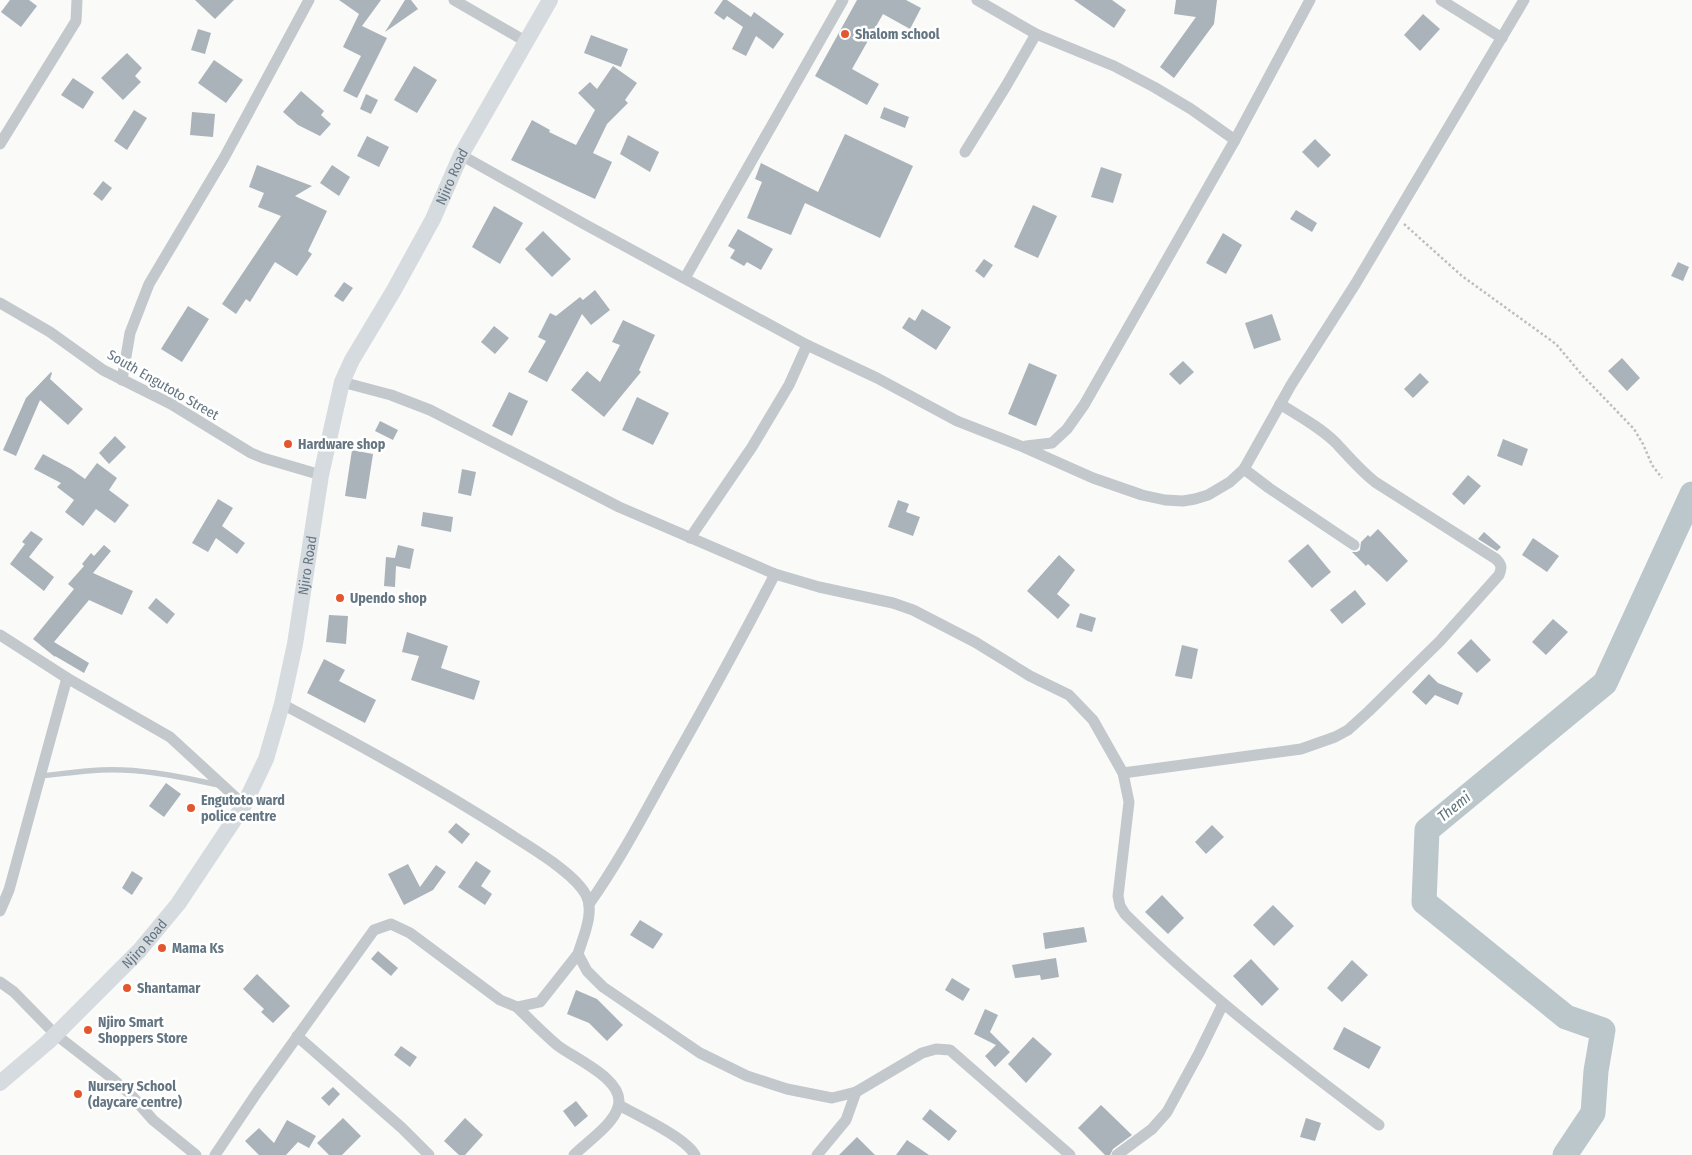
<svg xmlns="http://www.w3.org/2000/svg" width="1692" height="1155" viewBox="0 0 1692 1155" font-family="'Fira Sans Condensed',sans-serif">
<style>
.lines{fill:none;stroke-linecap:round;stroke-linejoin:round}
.river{stroke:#bbc7cb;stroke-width:25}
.building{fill:#aab3b9}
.path{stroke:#bbbfc2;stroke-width:2.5;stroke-dasharray:2.5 2.5;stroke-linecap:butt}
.lane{stroke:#c3c8cc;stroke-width:5.5}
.street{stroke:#c3c8cc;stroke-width:11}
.secondary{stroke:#d6dbdf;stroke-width:16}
.poi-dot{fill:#e4572e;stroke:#fff;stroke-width:2}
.labels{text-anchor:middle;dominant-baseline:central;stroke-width:5;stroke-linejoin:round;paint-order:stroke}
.poi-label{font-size:14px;font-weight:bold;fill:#657683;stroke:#fff;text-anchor:start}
.street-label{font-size:14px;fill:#657683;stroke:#fff}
.water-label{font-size:15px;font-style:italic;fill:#60757c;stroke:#fff}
</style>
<rect width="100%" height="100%" fill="#fafaf8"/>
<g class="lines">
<polyline class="river" points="1565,1155 1593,1113 1596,1071 1603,1030 1566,1017 1424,902 1427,830 1605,683 1692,494"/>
</g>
<g class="building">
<polygon points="10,0 29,0 37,6 21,27 1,12"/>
<polygon points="195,0 234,0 215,19"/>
<polygon points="339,0 381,0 362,26 387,38 357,98 343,91 361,56 343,47 359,14"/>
<polygon points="405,0 411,0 418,9 385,32"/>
<polygon points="723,0 727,0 751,17 754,12 784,34 773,49 756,36 746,56 732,49 743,27 727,16 724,20 714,13"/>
<polygon points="857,0 906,0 921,8 910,29 883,14 852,69 879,84 867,105 815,76"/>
<polygon points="1074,0 1112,0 1126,10 1114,28"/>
<polygon points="1176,0 1217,0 1214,24 1174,78 1160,67 1196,17 1174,14"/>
<polygon points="1423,14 1440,29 1420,51 1404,35"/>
<polygon points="198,29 211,33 205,54 191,50"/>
<polygon points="591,35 628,49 621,67 584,53"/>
<polygon points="127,53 142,68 135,76 141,82 123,100 101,78"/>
<polygon points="214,60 243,80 226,103 198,83"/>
<polygon points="414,66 437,80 417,113 394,100"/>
<polygon points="613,66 637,83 625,100 628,103 607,124 593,153 612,162 595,199 511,160 532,120 550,130 549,132 576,145 595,110 578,93 590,82 597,89"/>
<polygon points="73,78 94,92 83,109 61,95"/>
<polygon points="301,91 324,111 321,115 331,124 320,136 298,125 283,112"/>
<polygon points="366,94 378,100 371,114 360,109"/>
<polygon points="884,107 909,117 905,128 880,118"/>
<polygon points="134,110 147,118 127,150 114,141"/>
<polygon points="192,112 215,114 213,137 190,135"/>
<polygon points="845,134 913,166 880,238 805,203 791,235 747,218 762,182 755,179 761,163 818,192"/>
<polygon points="628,135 659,152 650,172 620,154"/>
<polygon points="367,136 389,147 379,167 357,156"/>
<polygon points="1315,139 1331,155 1318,168 1302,152"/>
<polygon points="257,165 312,186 295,196 327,211 308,251 312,254 297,276 275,262 250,302 246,299 236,314 222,304 281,216 258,207 264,193 249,187"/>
<polygon points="332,165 350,177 339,196 320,183"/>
<polygon points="1101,167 1122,174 1113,203 1091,197"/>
<polygon points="103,181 112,188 102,201 93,194"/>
<polygon points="1033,205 1057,216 1038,258 1014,247"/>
<polygon points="494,206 523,223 500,264 472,247"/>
<polygon points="1296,210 1317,223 1312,232 1290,219"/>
<polygon points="738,229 773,249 761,270 747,262 744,266 730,258 735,250 728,246"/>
<polygon points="543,231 571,259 552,277 525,249"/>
<polygon points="1223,233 1242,245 1226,274 1206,263"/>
<polygon points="984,259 993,265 984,278 975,271"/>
<polygon points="1678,262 1689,267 1683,281 1671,276"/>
<polygon points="344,282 353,288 343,302 334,296"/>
<polygon points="595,290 610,310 591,325 582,314 547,382 528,372 546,341 538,337 550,313 556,316 580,297 583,300"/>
<polygon points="188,306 209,319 182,362 161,349"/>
<polygon points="922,309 951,327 936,350 902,328 909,317 915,321"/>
<polygon points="1272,314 1281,340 1254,349 1245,323"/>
<polygon points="623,320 655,335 639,370 641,372 604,417 571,390 587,371 600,382 620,345 612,342"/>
<polygon points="494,326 509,338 495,354 481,342"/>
<polygon points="1622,358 1640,378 1627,391 1608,371"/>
<polygon points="1183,361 1194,372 1180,385 1169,374"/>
<polygon points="1029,363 1057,375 1036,426 1008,414"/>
<polygon points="51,372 52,373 50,379 83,409 68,425 40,400 16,456 3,450 26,398"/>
<polygon points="1420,373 1429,382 1413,398 1404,389"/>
<polygon points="509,392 528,401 512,436 492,426"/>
<polygon points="637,397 669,413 653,445 622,430"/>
<polygon points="380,421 398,430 393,440 375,431"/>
<polygon points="115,436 126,447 109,464 99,453"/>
<polygon points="1503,439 1528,449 1522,466 1497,456"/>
<polygon points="352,450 373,454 366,499 345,496"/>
<polygon points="43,454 71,469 85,479 97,463 117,478 109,490 129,505 115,523 96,509 83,526 65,512 74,500 57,487 61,483 34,469"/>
<polygon points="462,469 476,472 471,496 458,493"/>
<polygon points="1468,475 1481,486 1464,505 1452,494"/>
<polygon points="218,499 233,508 222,526 245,543 237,554 216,538 208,552 192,543"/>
<polygon points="898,500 909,504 906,512 920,517 913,536 888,527"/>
<polygon points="423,512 453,517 451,532 421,526"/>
<polygon points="1378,529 1408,561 1387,582 1368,564 1366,566 1352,552 1357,552 1360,550 1361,542 1368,535 1370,537"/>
<polygon points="31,531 43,539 29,557 54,577 44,591 10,564 25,544 22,542"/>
<polygon points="1484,532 1501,547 1497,551 1478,539"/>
<polygon points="1533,538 1559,556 1547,572 1522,555"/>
<polygon points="1308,544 1331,572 1312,588 1288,561"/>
<polygon points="104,545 111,551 93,573 133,591 122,615 89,600 54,642 89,663 84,673 55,656 55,657 33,639 74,589 68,584 84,566 82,564 91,553 94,556"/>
<polygon points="398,545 414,549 410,569 396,566 395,587 384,586 386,557 395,558"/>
<polygon points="1059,555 1075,570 1057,594 1070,605 1058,619 1027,591"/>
<polygon points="1355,590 1366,604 1342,624 1330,610"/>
<polygon points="156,598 175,614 167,624 148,608"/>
<polygon points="1080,613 1096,618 1092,632 1076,627"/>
<polygon points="329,615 348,616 346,644 326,642"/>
<polygon points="1553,619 1568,632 1546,655 1532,642"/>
<polygon points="407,632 448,646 441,668 480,681 474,700 411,680 419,656 402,652"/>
<polygon points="1471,639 1491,660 1477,673 1457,653"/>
<polygon points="1182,645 1198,649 1192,679 1175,676"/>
<polygon points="324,659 345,670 339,681 376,700 365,723 307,693"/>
<polygon points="1429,674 1438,683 1463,693 1458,705 1435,695 1426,705 1412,692"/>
<polygon points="166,783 181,794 164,817 149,806"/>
<polygon points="456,823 470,834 462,844 448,832"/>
<polygon points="1212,825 1224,837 1206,854 1195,842"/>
<polygon points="476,861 491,871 481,886 492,894 485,905 458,887"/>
<polygon points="408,864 420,887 436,865 446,872 433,890 404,905 388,874"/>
<polygon points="132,871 143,878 132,895 122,888"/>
<polygon points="1162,895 1184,918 1168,934 1145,912"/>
<polygon points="1273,905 1294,926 1274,946 1253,925"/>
<polygon points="640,920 663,934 653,949 630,935"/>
<polygon points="1084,927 1087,942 1045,949 1043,933"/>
<polygon points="378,951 398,968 391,976 371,959"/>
<polygon points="1056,958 1059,977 1041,980 1040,975 1015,978 1012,965"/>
<polygon points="1251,959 1279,989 1262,1006 1233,976"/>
<polygon points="1352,960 1368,975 1342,1002 1327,988"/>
<polygon points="257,974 290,1006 273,1023 261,1012 264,1009 243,989"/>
<polygon points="952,978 970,989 963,1001 945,990"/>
<polygon points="576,990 597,999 623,1025 607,1041 589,1023 567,1014"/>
<polygon points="985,1009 998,1015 990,1032 1010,1052 995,1067 985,1056 996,1045 974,1034"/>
<polygon points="1344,1027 1381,1047 1369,1069 1333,1049"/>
<polygon points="1033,1037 1052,1054 1026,1083 1008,1064"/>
<polygon points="401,1046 417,1057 410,1067 394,1055"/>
<polygon points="333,1087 340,1094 329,1106 321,1098"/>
<polygon points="576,1101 588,1116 575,1127 563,1111"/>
<polygon points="1101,1105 1132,1135 1113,1149 1110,1155 1105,1155 1078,1128"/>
<polygon points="930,1109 957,1131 949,1141 922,1119"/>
<polygon points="343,1118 361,1136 342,1155 329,1155 317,1143"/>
<polygon points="465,1118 483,1135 465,1155 459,1155 444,1141"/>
<polygon points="1306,1118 1321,1123 1315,1141 1300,1137"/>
<polygon points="287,1120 316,1136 309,1148 298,1142 286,1155 259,1155 245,1141 259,1128 274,1143"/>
<polygon points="857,1137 875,1155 839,1155"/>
<polygon points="907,1140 929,1155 896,1155"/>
</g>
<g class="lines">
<polyline class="path" points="1404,224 1462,276 1556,344 1582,375 1634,429 1643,444 1652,465 1662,478"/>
<path class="lane" d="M40,776C60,774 81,771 101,770C141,768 180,777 219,785"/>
<g class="street">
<polyline points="454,0 525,41"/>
<polyline points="977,0 1036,34 1114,66 1154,87 1191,109 1235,140"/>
<polyline points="1441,0 1502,38"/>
<polyline points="0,144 76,21 77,0"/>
<polyline points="965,152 1006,86 1036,34"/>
<polyline points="461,155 586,225 807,345 877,378 957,421 1021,446 1093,478 1142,495 1165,500 1183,501 1195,499 1208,495 1230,482 1244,469 1291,385 1356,283 1524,0"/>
<polyline points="685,278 843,0"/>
<polyline points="0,303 50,332 103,370 171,404 251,453 263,458 321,475"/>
<polyline points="122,380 130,333 149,284 224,158 309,0"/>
<path d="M342,382L391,395L430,410L619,507L775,574L819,587L893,603L913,610L975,642L1030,676L1069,695L1093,720L1123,773L1129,802L1118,896L1120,906L1125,914C1203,992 1291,1059 1379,1125"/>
<polyline points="1026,446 1052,443 1067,429 1084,405 1235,140 1310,0"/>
<polyline points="1244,469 1269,488 1354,545"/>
<polyline points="690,538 752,447 789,385 807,345"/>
<polyline points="0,635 67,678 170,737 244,805"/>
<path d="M282,704C362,746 441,789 516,838C536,851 575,874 586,895C595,912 583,937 578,954L587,971L603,987L700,1053L747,1076L787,1089L832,1098L856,1092L922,1053L936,1049L950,1050L1070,1155"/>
<path d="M1123,773L1301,749L1335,737L1348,730L1369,711L1440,641L1499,575C1502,568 1502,565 1496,559L1375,482C1360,470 1349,457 1336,443C1320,427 1299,416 1280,404"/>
<path d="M589,904C621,859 646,810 673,762C708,700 742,638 775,574"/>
<polyline points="0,911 9,890 67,678"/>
<polyline points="0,982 14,992 55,1034 113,1079 131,1095 153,1120 196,1155"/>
<path d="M517,1007C530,1020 543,1033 557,1045C573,1058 627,1080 618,1107C613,1125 587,1142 574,1155"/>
<polyline points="297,1036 402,1128 429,1155"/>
<path d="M619,1105C638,1116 685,1137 695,1155"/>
<polyline points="215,1155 258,1091 374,930 391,924 410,933 500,1000 517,1007 540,1002 578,954"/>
<polyline points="817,1155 846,1120 856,1092"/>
<polyline points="1117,1155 1152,1129 1167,1112 1199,1053 1223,1004"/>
</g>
<path class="secondary" id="s1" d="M0,1083L48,1042L139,951L178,904L244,805L266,759L282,704L295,644L321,475L342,382L352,360L394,290L433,219L461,155L550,0"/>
</g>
<g class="poi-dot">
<circle cx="845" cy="34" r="5"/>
<circle cx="288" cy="444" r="5"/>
<circle cx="340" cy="598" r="5"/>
<circle cx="191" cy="808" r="5"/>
<circle cx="162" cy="948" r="5"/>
<circle cx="127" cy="988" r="5"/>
<circle cx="88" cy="1030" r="5"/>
<circle cx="78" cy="1094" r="5"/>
</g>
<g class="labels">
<g class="poi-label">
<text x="855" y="34">Shalom school</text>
<text x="298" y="444">Hardware shop</text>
<text x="350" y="598">Upendo shop</text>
<text x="201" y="800">Engutoto ward<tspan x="201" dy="16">police centre</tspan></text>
<text x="172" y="948">Mama Ks</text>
<text x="137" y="988">Shantamar</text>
<text x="98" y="1022">Njiro Smart<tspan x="98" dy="16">Shoppers Store</tspan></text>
<text x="88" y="1086">Nursery School<tspan x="88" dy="16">(daycare centre)</tspan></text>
</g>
<g class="street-label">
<text stroke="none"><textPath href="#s1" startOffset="1041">Njiro Road</textPath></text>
<text transform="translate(163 385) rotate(30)">South Engutoto Street</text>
<text stroke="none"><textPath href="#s1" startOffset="621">Njiro Road</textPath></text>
<text stroke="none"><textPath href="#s1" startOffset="201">Njiro Road</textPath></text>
</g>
<g class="water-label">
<text transform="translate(1454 807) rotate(-39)">Themi</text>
</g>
</g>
</svg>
